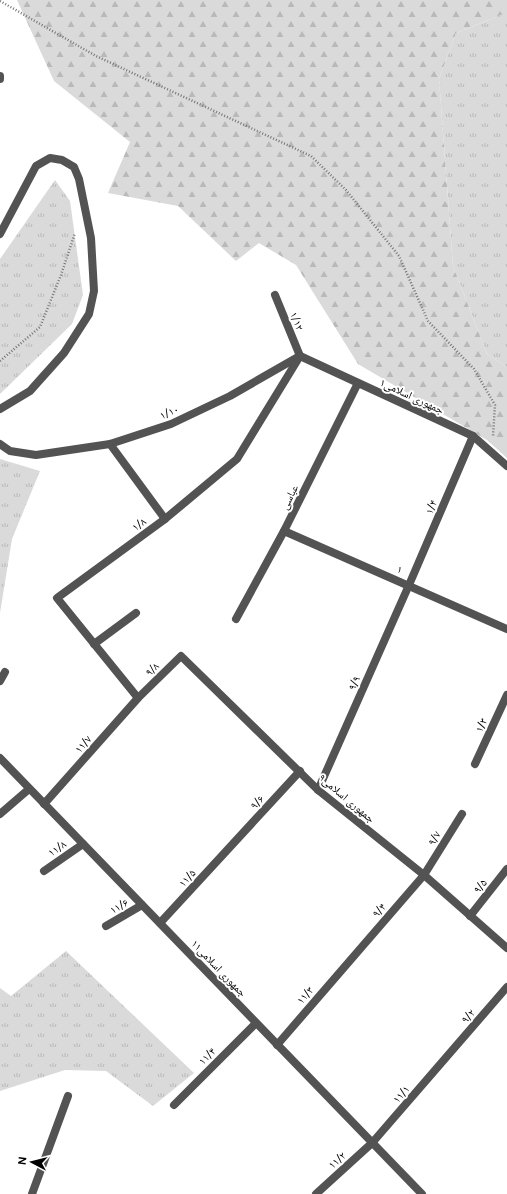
<svg xmlns="http://www.w3.org/2000/svg" width="507" height="1194" viewBox="0 0 507 1194" font-family="'DM Sans','Noto Naskh Arabic',sans-serif">
<style>
.grass{fill:url(#grass-tufts)}
.forest{fill:url(#forest-firs)}
.lines{fill:none;stroke-linecap:round;stroke-linejoin:round}
.path{stroke:#757575;stroke-width:2.5;stroke-dasharray:1 2;stroke-linecap:butt}
.service{stroke:#535353;stroke-width:8}
.minor{stroke:#535353;stroke-width:8}
.tertiary{stroke:#535353;stroke-width:8}
.labels{text-anchor:middle;dominant-baseline:central;stroke-width:4;stroke-linejoin:round;paint-order:stroke}
.street-label{font-size:11px;fill:#000;stroke:#fff}
</style>
<defs>
<pattern id="grass-tufts" width="24" height="20" patternUnits="userSpaceOnUse"><rect width="24" height="20" fill="#dadada"/><path d="M3 7l-1-3M5 7V3M7 7l1-3M15 17l-1-3M17 17v-4M19 17l1-3" fill="none" stroke="#b9b9b9"/></pattern>
<pattern id="forest-firs" width="22" height="20" patternUnits="userSpaceOnUse"><rect width="22" height="20" fill="#dadada"/><path d="M5 1l3.5 6h-7zM16 11l3.5 6h-7z" fill="#b9b9b9"/></pattern>
</defs>
<rect width="100%" height="100%" fill="#fff"/>
<g class="grass">
<polygon points="501,15 507,15 507,367 487,354 453,266 439,79 456,33"/>
<polygon points="55,180 70,201 83,295 72,324 0,394 0,259"/>
<polygon points="0,459 40,471 12,539 0,613"/>
<polygon points="66,951 194,1073 153,1106 106,1071 65,1070 0,1091 0,988 11,996"/>
</g>
<polygon class="forest" points="17,0 507,0 507,15 501,15 456,33 439,79 453,266 487,354 507,367 507,458 487,440 358,364 296,265 259,243 236,261 178,206 108,193 130,142 54,81"/>
<g class="lines">
<g class="path">
<polyline points="0,1 96,56 311,156 346,190 399,256 428,321 474,369 495,405 493,436"/>
<polyline points="0,361 40,327 61,275 75,233"/>
</g>
<g class="service">
<polyline points="275,295 300,356"/>
<polyline points="110,444 165,519"/>
</g>
<g class="minor">
<polyline points="0,76 0,79"/>
<polyline points="0,234 36,166 50,158 62,160 74,167 79,179 91,238 94,291 89,314 64,353 30,391 0,409"/>
<polyline points="300,356 473,436 507,466"/>
<polyline points="0,444 10,451 36,455 110,444 171,424 230,396 298,357"/>
<polyline points="284,531 507,629"/>
<polyline points="236,619 284,531 358,383"/>
<polyline points="94,644 136,613"/>
<polyline points="0,681 5,672"/>
<polyline points="138,698 57,598 165,519 237,459 300,356"/>
<polyline points="475,764 507,695"/>
<polyline points="318,790 409,585 473,436"/>
<polyline points="44,804 138,698 181,656 318,790 424,875 507,948"/>
<polyline points="0,814 29,789"/>
<polyline points="44,871 83,844"/>
<polyline points="470,916 507,869"/>
<polyline points="160,923 300,771"/>
<polyline points="106,926 142,905"/>
<polyline points="277,1045 424,875 462,814"/>
<polyline points="174,1105 256,1023"/>
<polyline points="32,1194 68,1096"/>
<polyline points="316,1194 372,1143 507,987"/>
</g>
<polyline class="tertiary" points="0,758 422,1194"/>
</g>
<g class="labels">
<g class="street-label">
<text transform="translate(297 321) rotate(68)">۱/۱۲</text>
<text transform="translate(412 396) rotate(25)">جمهوری اسلامی۱</text>
<text transform="translate(169 412) rotate(-23)">۱/۱۰</text>
<text transform="translate(289 497) rotate(-64)">عباسی</text>
<text transform="translate(431 507) rotate(-67)">۱/۴</text>
<text transform="translate(139 524) rotate(-36)">۱/۸</text>
<text transform="translate(400 569) rotate(24)">۱</text>
<text transform="translate(152 669) rotate(-44)">۹/۸</text>
<text transform="translate(354 683) rotate(-66)">۹/۹</text>
<text transform="translate(481 725) rotate(-65)">۱/۳</text>
<text transform="translate(83 744) rotate(-49)">۱۱/۷</text>
<text transform="translate(347 798) rotate(40)">جمهوری اسلامی۹</text>
<text transform="translate(257 802) rotate(-47)">۹/۶</text>
<text transform="translate(434 838) rotate(-58)">۹/۷</text>
<text transform="translate(57 848) rotate(-34)">۱۱/۸</text>
<text transform="translate(187 878) rotate(-47)">۱۱/۵</text>
<text transform="translate(480 886) rotate(-52)">۹/۵</text>
<text transform="translate(119 906) rotate(-30)">۱۱/۶</text>
<text transform="translate(379 910) rotate(-49)">۹/۴</text>
<text transform="translate(219 968) rotate(46)">جمهوری اسلامی۱۱</text>
<text transform="translate(305 995) rotate(-49)">۱۱/۳</text>
<text transform="translate(468 1016) rotate(-49)">۹/۲</text>
<text transform="translate(207 1056) rotate(-45)">۱۱/۴</text>
<text transform="translate(401 1094) rotate(-49)">۱۱/۱</text>
<text transform="translate(337 1160) rotate(-42)">۱۱/۲</text>
</g>
</g>
<g transform="translate(32 1162) rotate(277)" stroke="#ffffff" stroke-width="3" paint-order="stroke">
<path d="M0-3L7 15L0 10L-7 15Z" fill="#000000"/>
<text y="-6" font-size="11" font-weight="bold" text-anchor="middle" fill="#000000">N</text>
</g>
</svg>
